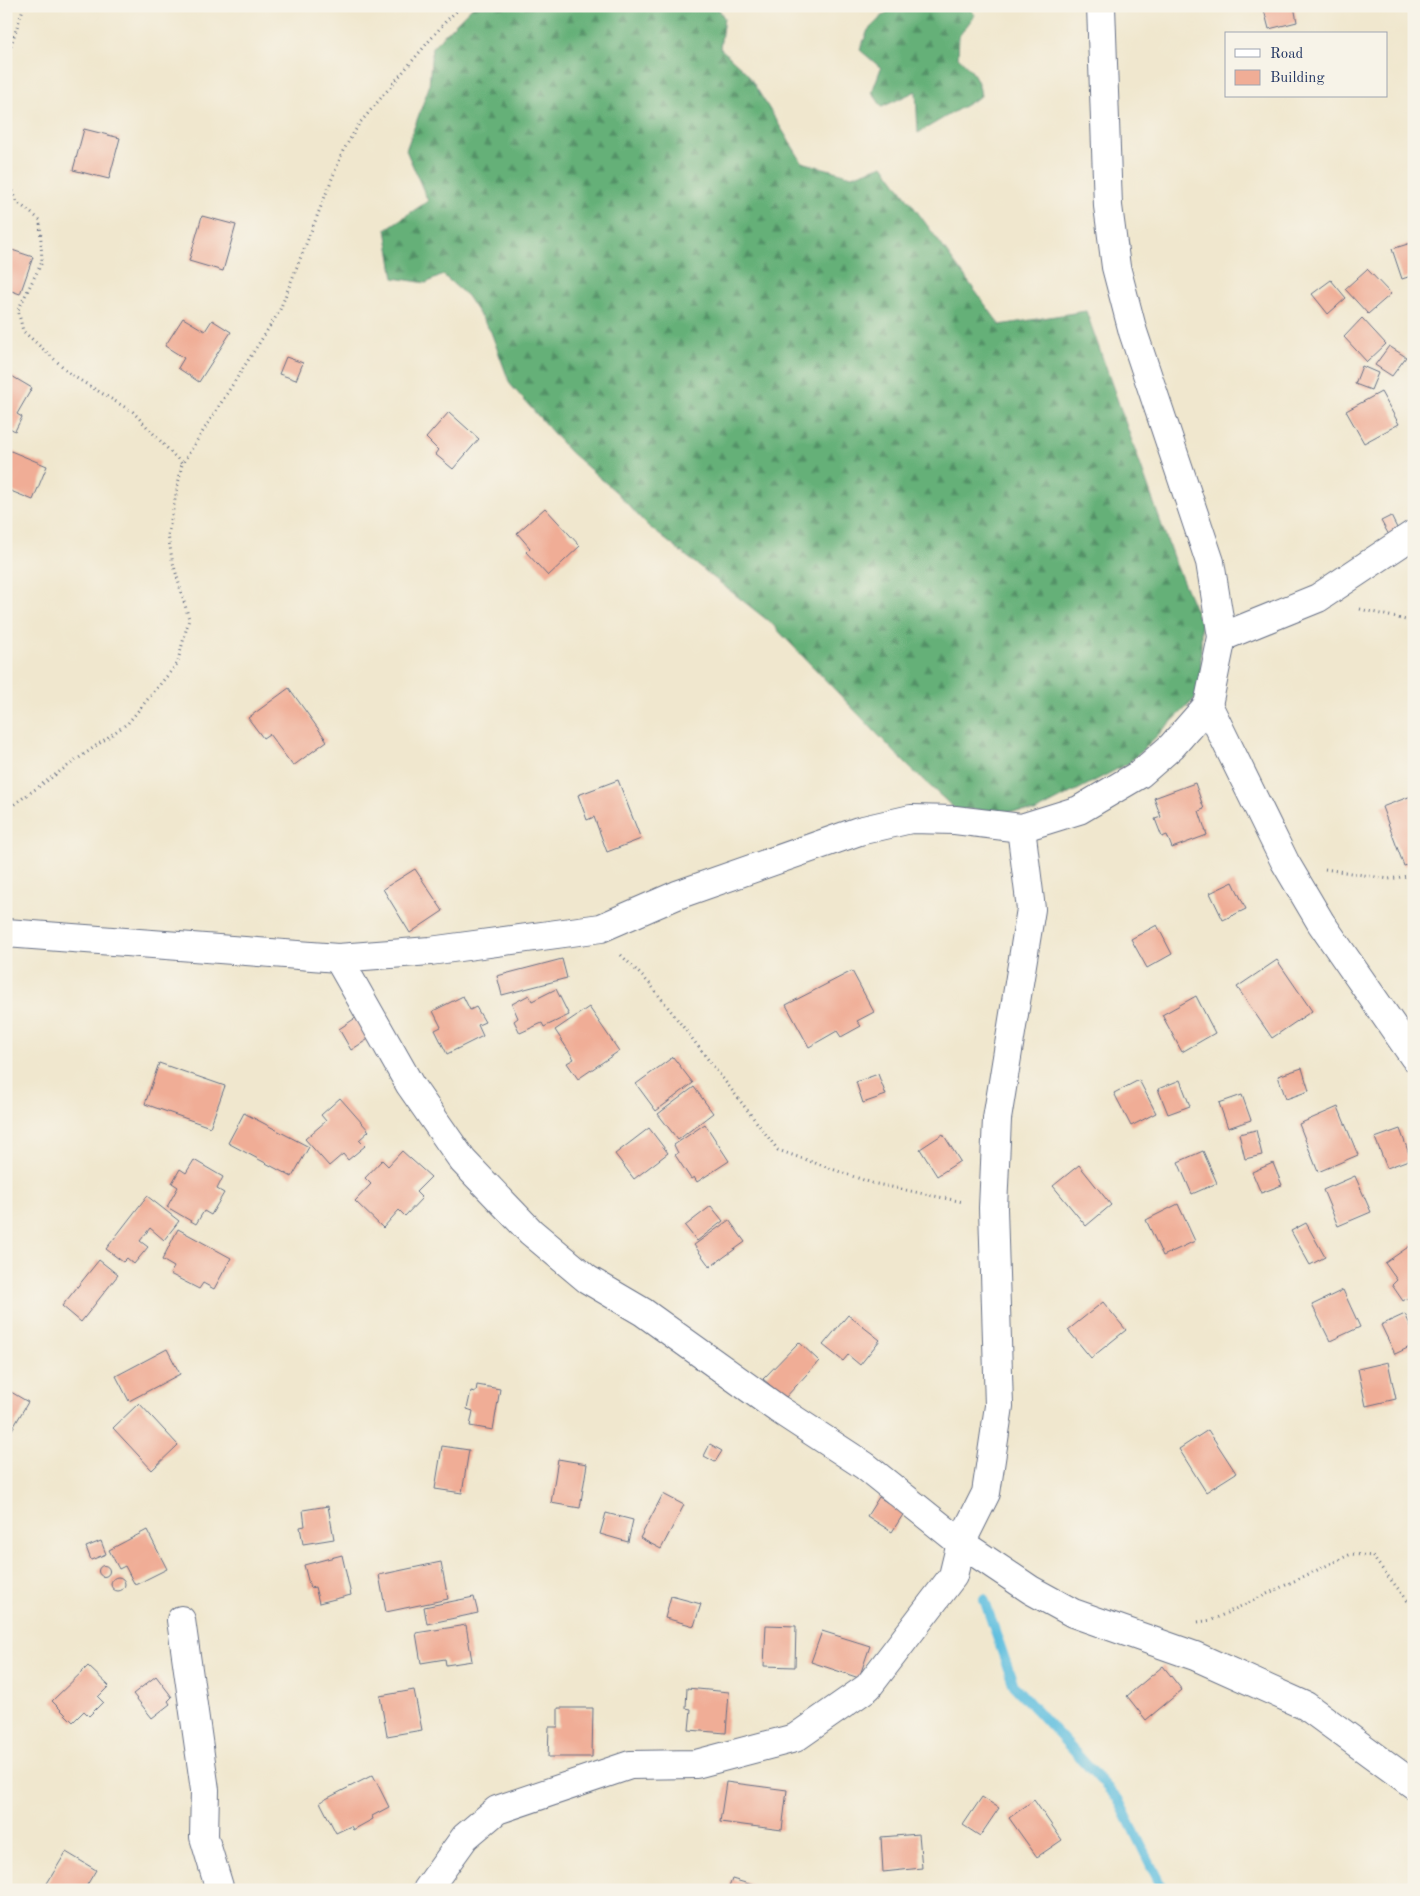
<svg xmlns="http://www.w3.org/2000/svg" width="1420" height="1896" viewBox="0 0 1420 1896" font-family="'Old Standard TT',serif">
<style>
.forest{fill:url(#forest-firs);stroke:#40706b}
.lines{fill:none;stroke-linecap:round;stroke-linejoin:round}
.stream{stroke:#61bfdf;stroke-width:10}
.building{fill:#f0ad96}
.minor-casing{stroke:#666f85;stroke-width:30}
.path{stroke:#666f85;stroke-width:3;stroke-dasharray:1 4;stroke-linecap:butt}
.minor{stroke:#fff;stroke-width:28}
</style>
<defs>
<pattern id="forest-firs" width="22" height="20" patternUnits="userSpaceOnUse" patternTransform="scale(1.25)"><rect width="22" height="20" fill="#65b078"/><path d="M5 1l3.5 6h-7zM16 11l3.5 6h-7z" fill="#529066"/></pattern>
</defs>
<rect width="100%" height="100%" fill="#f7f3e8"/>
<filter id="ink" filterUnits="userSpaceOnUse"><feTurbulence type="fractalNoise" baseFrequency=".02" numOctaves="2"/><feDisplacementMap in="SourceGraphic" scale="10" xChannelSelector="R" yChannelSelector="G"/><feConvolveMatrix kernelMatrix="1 2 1 2 8 2 1 2 1" color-interpolation-filters="sRGB"/></filter>
<filter id="wash" filterUnits="userSpaceOnUse"><feTurbulence type="fractalNoise" baseFrequency=".0096" numOctaves="4" result="noise"/><feDisplacementMap in="SourceGraphic" scale="20" xChannelSelector="R" yChannelSelector="G"/><feGaussianBlur stdDeviation="1.12" result="paint"/><feColorMatrix in="noise" values="0 0 0 0 0 0 0 0 0 0 0 0 0 0 0 0 0 1.4 0 .05"/><feComposite in="paint" operator="in"/></filter>
<g filter="url(#wash)">
<rect width="100%" height="100%" fill="#f0e7ce"/>
<g class="forest">
<polygon points="473,6 717,6 724,18 720,48 747,73 802,162 852,176 883,165 1000,325 1086,311 1174,560 1201,624 1201,693 1129,763 1035,812 955,809 907,765 771,623 647,525 615,491 570,452 510,384 491,332 467,296 443,275 426,283 394,278 386,229 428,201 406,150 429,87 432,47"/>
<path d="M893,6H968L975,15L959,36L958,57C971,69 979,78 981,96L918,133L916,91L882,107L872,92L881,68L860,50L868,30Z"/>
</g>
<g class="lines">
<polyline class="stream" points="984,1599 1014,1686 1118,1799 1163,1890"/>
</g>
<g id="blocks">
<g class="building">
<polygon points="1263,6 1294,6 1297,22 1269,29"/>
<polygon points="84,129 120,138 109,179 73,170"/>
<polygon points="202,216 236,225 223,271 189,261"/>
<polygon points="1414,242 1414,275 1402,279 1392,249"/>
<polygon points="12,250 33,257 20,294 6,289 6,265"/>
<polygon points="1367,269 1391,294 1368,314 1345,289"/>
<polygon points="1331,280 1346,298 1328,314 1312,294"/>
<polygon points="183,318 205,331 212,320 231,332 199,382 178,368 184,358 165,346"/>
<polygon points="1362,318 1386,344 1367,362 1344,337"/>
<polygon points="1389,346 1406,357 1392,376 1375,365"/>
<polygon points="286,357 303,363 296,380 279,374"/>
<polygon points="1362,366 1378,373 1371,390 1355,384"/>
<polygon points="10,375 32,388 17,414 22,417 15,431 6,426 6,381"/>
<polygon points="1381,392 1399,424 1364,443 1346,411"/>
<polygon points="449,412 479,439 453,469 435,454 438,450 426,438"/>
<polygon points="6,449 47,466 33,500 6,489"/>
<polygon points="545,508 580,546 548,576 526,552 530,548 517,533"/>
<polygon points="1391,516 1398,530 1389,535 1381,521"/>
<polygon points="289,688 327,741 293,766 269,734 263,738 248,718"/>
<polygon points="618,780 641,839 607,852 594,817 587,820 578,795"/>
<polygon points="1195,783 1204,809 1199,811 1207,835 1172,848 1167,835 1162,837 1155,819 1161,817 1154,798"/>
<polygon points="1414,795 1414,863 1404,866 1382,807"/>
<polygon points="415,869 443,911 410,933 383,889"/>
<polygon points="1233,882 1246,909 1223,920 1210,893"/>
<polygon points="1157,925 1172,954 1147,968 1131,939"/>
<polygon points="562,959 567,978 502,995 497,976"/>
<polygon points="1277,960 1312,1011 1272,1038 1237,987"/>
<polygon points="852,971 874,1012 857,1021 861,1026 841,1037 837,1031 809,1047 786,1005"/>
<polygon points="556,989 569,1015 544,1027 542,1023 520,1033 514,1021 518,1018 512,1004 529,995 532,1001"/>
<polygon points="463,996 470,1010 476,1007 485,1022 478,1025 483,1036 447,1054 435,1030 441,1027 433,1011"/>
<polygon points="1196,996 1215,1033 1182,1052 1162,1015"/>
<polygon points="589,1007 619,1051 578,1079 567,1063 574,1059 555,1030"/>
<polygon points="357,1017 370,1038 351,1050 339,1029"/>
<polygon points="673,1057 693,1083 656,1111 636,1084"/>
<polygon points="159,1063 225,1086 210,1127 145,1104"/>
<polygon points="1302,1068 1309,1091 1286,1099 1278,1076"/>
<polygon points="878,1074 886,1095 863,1103 856,1082"/>
<polygon points="1139,1080 1156,1113 1131,1126 1114,1093"/>
<polygon points="1180,1080 1190,1106 1168,1114 1158,1089"/>
<polygon points="694,1087 713,1113 678,1140 658,1114"/>
<polygon points="1242,1095 1251,1120 1228,1128 1219,1103"/>
<polygon points="340,1098 369,1131 359,1140 365,1146 348,1160 343,1154 329,1166 305,1139 326,1121 321,1115"/>
<polygon points="1338,1107 1358,1155 1318,1172 1299,1124"/>
<polygon points="244,1113 309,1147 292,1177 228,1143"/>
<polygon points="705,1124 729,1161 697,1182 694,1177 691,1179 675,1155 678,1153 674,1145"/>
<polygon points="649,1128 668,1153 634,1179 615,1154"/>
<polygon points="1400,1129 1411,1159 1387,1168 1375,1138"/>
<polygon points="1256,1130 1262,1155 1245,1159 1239,1134"/>
<polygon points="943,1134 960,1161 937,1176 920,1149"/>
<polygon points="402,1151 431,1177 416,1192 422,1198 405,1216 399,1210 383,1228 355,1201 371,1184 365,1178 382,1160 388,1166"/>
<polygon points="1203,1151 1217,1183 1192,1194 1178,1162"/>
<polygon points="194,1160 223,1177 217,1189 224,1193 211,1215 204,1211 196,1224 167,1207 178,1187 172,1183 180,1169 186,1173"/>
<polygon points="1273,1163 1282,1185 1261,1193 1252,1172"/>
<polygon points="1079,1165 1111,1205 1086,1226 1053,1186"/>
<polygon points="1355,1176 1371,1212 1338,1226 1323,1190"/>
<polygon points="147,1196 179,1221 164,1240 150,1228 140,1241 148,1247 134,1264 127,1258 123,1262 106,1249"/>
<polygon points="1178,1204 1195,1241 1163,1256 1146,1220"/>
<polygon points="711,1206 723,1221 697,1241 685,1226"/>
<polygon points="729,1220 745,1242 710,1267 694,1245"/>
<polygon points="1306,1223 1325,1257 1310,1265 1291,1231"/>
<polygon points="178,1229 231,1258 214,1289 203,1283 199,1289 170,1274 174,1267 162,1260"/>
<polygon points="1414,1243 1414,1304 1409,1297 1403,1301 1392,1285 1397,1280 1385,1263"/>
<polygon points="99,1260 118,1275 81,1322 62,1306"/>
<polygon points="1343,1290 1360,1327 1330,1341 1312,1305"/>
<polygon points="1103,1302 1126,1330 1091,1358 1068,1330"/>
<polygon points="1405,1314 1414,1333 1414,1345 1395,1354 1381,1325"/>
<polygon points="848,1315 880,1340 860,1365 848,1355 843,1361 823,1345"/>
<polygon points="799,1342 819,1361 785,1398 763,1379"/>
<polygon points="167,1349 180,1374 129,1401 116,1376"/>
<polygon points="1388,1362 1396,1399 1366,1406 1358,1369"/>
<polygon points="477,1385 500,1389 493,1430 470,1426 473,1411 467,1409 471,1391 476,1392"/>
<polygon points="6,1389 28,1402 6,1440"/>
<polygon points="139,1403 178,1445 152,1470 113,1428"/>
<polygon points="1208,1430 1236,1473 1206,1492 1179,1449"/>
<polygon points="710,1444 722,1451 715,1462 704,1456"/>
<polygon points="442,1446 469,1450 462,1493 435,1489"/>
<polygon points="558,1459 587,1464 580,1508 551,1503"/>
<polygon points="663,1494 684,1505 661,1549 640,1538"/>
<polygon points="879,1497 904,1513 892,1532 867,1516"/>
<polygon points="328,1506 334,1539 303,1544 300,1527 305,1526 303,1510"/>
<polygon points="606,1513 633,1520 628,1542 600,1534"/>
<polygon points="147,1530 167,1569 135,1585 125,1566 119,1569 109,1550"/>
<polygon points="101,1541 106,1554 91,1560 86,1547"/>
<polygon points="342,1555 351,1595 319,1603 315,1587 310,1588 304,1565"/>
<polygon points="441,1562 448,1599 386,1612 379,1575"/>
<circle cx="104" cy="1571" r="5.5"/>
<circle cx="118" cy="1584" r="7"/>
<polygon points="671,1596 701,1604 694,1626 665,1618"/>
<polygon points="474,1597 478,1613 427,1624 424,1607"/>
<polygon points="466,1625 472,1661 446,1665 445,1659 421,1663 416,1633"/>
<polygon points="766,1625 796,1626 795,1667 764,1666"/>
<polygon points="822,1631 870,1646 859,1678 811,1662"/>
<polygon points="88,1666 109,1686 98,1697 103,1702 89,1716 84,1711 73,1722 52,1701"/>
<polygon points="1163,1666 1182,1690 1146,1720 1127,1696"/>
<polygon points="156,1676 172,1697 168,1701 170,1704 152,1718 133,1694"/>
<polygon points="687,1688 729,1692 726,1733 689,1730 691,1709 686,1708"/>
<polygon points="414,1690 422,1730 387,1736 380,1696"/>
<polygon points="558,1708 593,1708 592,1757 548,1757 549,1727 558,1727"/>
<polygon points="373,1775 389,1807 372,1816 373,1819 353,1830 351,1826 336,1833 320,1802"/>
<polygon points="726,1782 787,1790 782,1830 720,1822"/>
<polygon points="982,1797 999,1808 980,1836 963,1825"/>
<polygon points="1034,1800 1062,1840 1037,1857 1009,1818"/>
<polygon points="919,1834 922,1868 883,1872 881,1837"/>
<polygon points="66,1852 96,1870 84,1890 43,1890"/>
<polygon points="732,1879 766,1889 766,1890 728,1890"/>
</g>
</g>
</g>
<g filter="url(#ink)">
<use href="#blocks" fill-opacity="0" stroke="#666f85" stroke-width="1"/>
<g class="lines">
<defs>
<g id="minor">
<polyline points="1101,6 1108,206 1116,267 1133,332 1210,562 1222,637 1208,705 1285,862 1321,923 1414,1057"/>
<polyline points="1222,637 1318,598 1414,534"/>
<polyline points="6,933 338,958 430,951 601,928 677,895 859,831 911,819 955,820 1021,828 1079,810 1140,774 1172,746 1208,705"/>
<polyline points="338,958 410,1085 463,1161 531,1232 587,1279 643,1312 778,1409 865,1466 961,1543 1031,1590 1073,1613 1195,1656 1306,1706 1414,1785"/>
<polyline points="181,1620 205,1790 204,1837 220,1890"/>
<polyline points="427,1890 465,1837 497,1810 630,1765 696,1764 795,1738 868,1687 953,1576 961,1543 986,1493 999,1406 993,1208 997,1119 1031,909 1021,828"/>
</g>
</defs>
<use href="#minor" class="minor-casing"/>
<g class="path">
<polyline points="6,60 24,6"/>
<polyline points="6,172 17,202 40,220 42,262 18,310 23,331 73,376 133,412 182,464"/>
<polyline points="1360,609 1414,622"/>
<polyline points="6,810 128,723 177,664 189,619 172,559 168,535 182,464 279,312 343,151 359,124 446,21 462,6"/>
<polyline points="1325,869 1389,879 1414,875"/>
<polyline points="621,955 650,984 778,1150 872,1183 963,1202"/>
<polyline points="1198,1622 1212,1620 1351,1554 1372,1556 1407,1600 1414,1603"/>
</g>
<use href="#minor" class="minor"/>
</g>
</g>
<rect width="1420" height="1896" fill="none" stroke="#f7f3e8" stroke-width="25"/>
<rect x="1225" y="32" width="162" height="65" fill="#f7f3e8" stroke="#9fa5b1"/>
<rect x="1235" y="49" width="25" height="8" fill="#ffffff" stroke="#9fa5b1"/>
<text x="1270" y="58" font-size="15" fill="#1b2f5e">Road</text>
<rect x="1235" y="70" width="25" height="15" fill="#f0ad96" stroke="#9fa5b1"/>
<text x="1270" y="82" font-size="15" fill="#1b2f5e">Building</text>
</svg>
